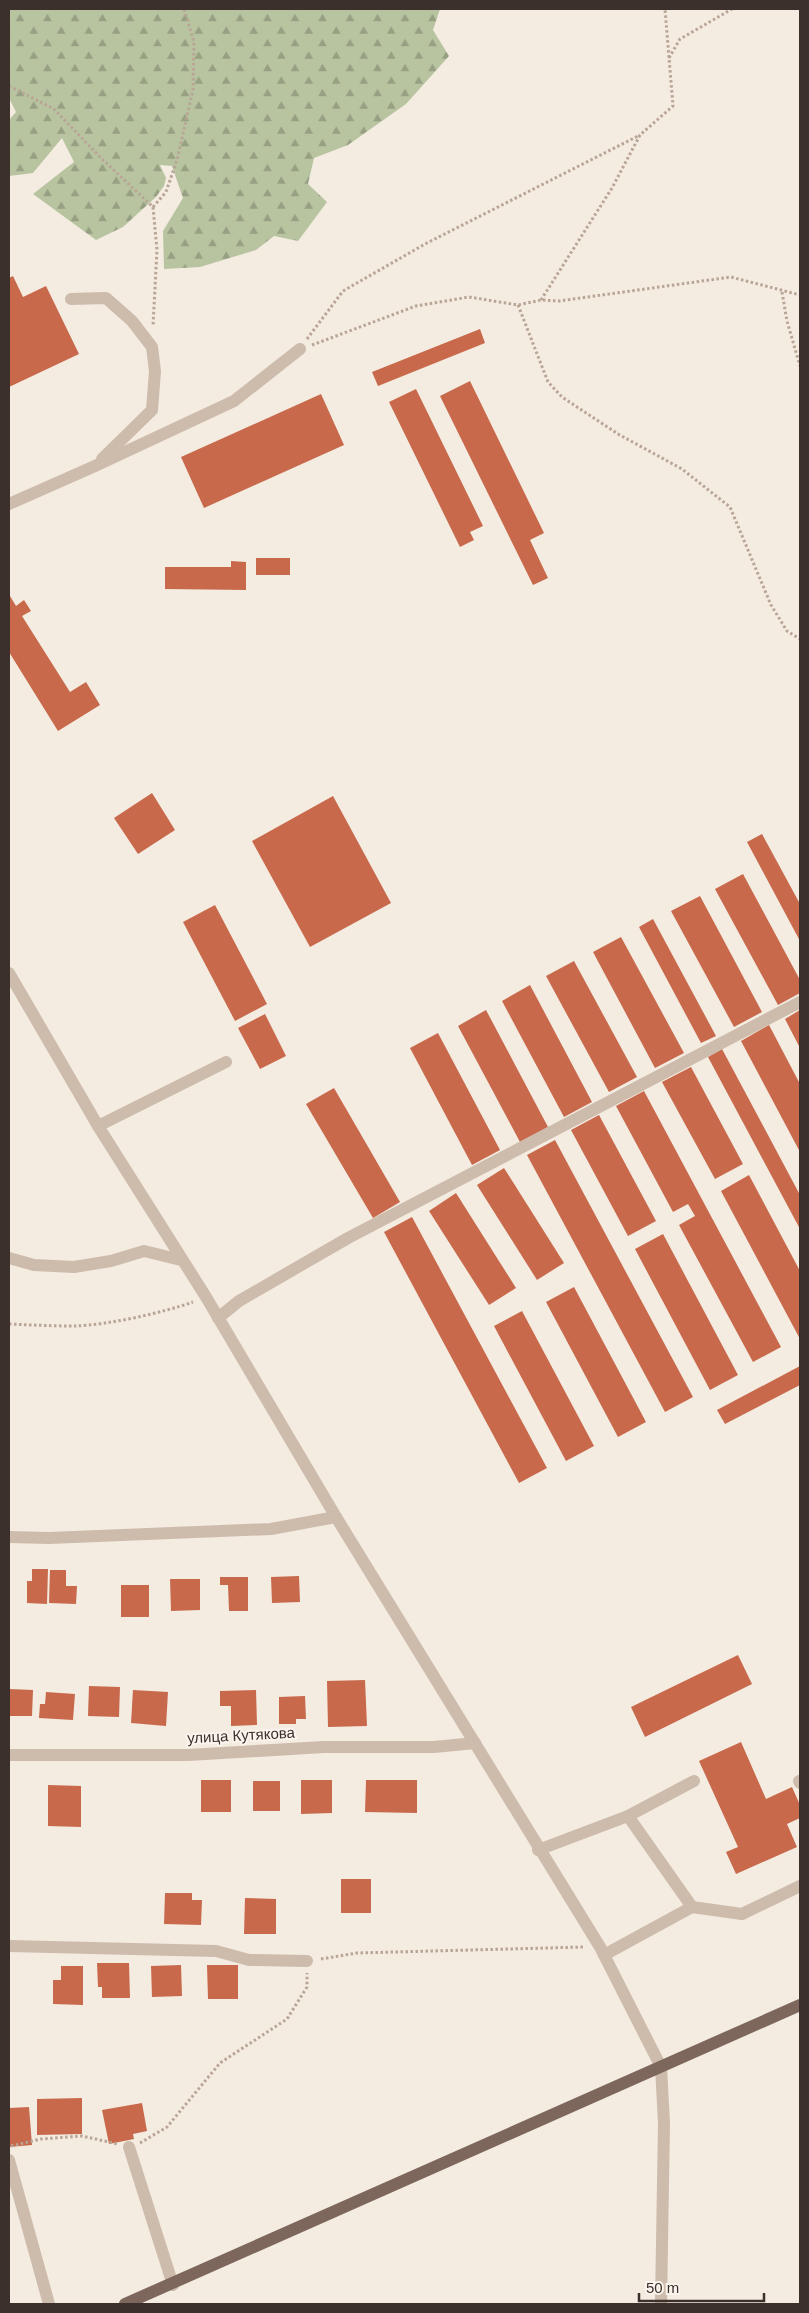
<svg xmlns="http://www.w3.org/2000/svg" width="809" height="2313" viewBox="0 0 809 2313" font-family="Helvetica,sans-serif">
<style>
.forest{fill:url(#forest-firs)}
.building{fill:#c8694b}
.lines{fill:none;stroke-linecap:round;stroke-linejoin:round}
.path{stroke:#b9a596;stroke-width:3;stroke-dasharray:2.5 2.5;stroke-linecap:butt}
.minor{stroke:#cdbbac;stroke-width:12}
.major{stroke:#7d675c;stroke-width:12}
.labels{text-anchor:middle;dominant-baseline:central;stroke-width:4;stroke-linejoin:round;paint-order:stroke}
.street-label{font-size:15px;fill:#3b302b;stroke:#fbf5ee}
</style>
<defs>
<pattern id="forest-firs" width="22" height="20" patternUnits="userSpaceOnUse" patternTransform="scale(1.25)"><rect width="22" height="20" fill="#b8c4a0"/><path d="M5 1l3.5 6h-7zM16 11l3.5 6h-7z" fill="#97a083"/></pattern>
</defs>
<rect width="100%" height="100%" fill="#f4ebe1"/>
<polygon class="forest" points="9,9 440,9 433,30 449,56 406,104 348,145 314,158 308,184 327,202 298,241 274,236 256,250 200,267 164,269 163,231 183,198 172,166 160,165 166,178 164,186 156,197 123,227 96,240 33,194 74,162 62,138 33,173 9,176 9,120 16,112 9,98"/>
<g class="building">
<polygon points="13,276 23,297 46,286 79,354 9,387 9,278"/>
<polygon points="480,329 485,343 378,386 372,372"/>
<polygon points="470,381 544,533 530,540 548,578 533,585 440,396"/>
<polygon points="416,389 483,526 470,532 474,540 460,547 389,402"/>
<polygon points="321,394 344,445 204,508 181,457"/>
<rect x="256" y="558" width="34" height="17"/>
<polygon points="231,561 246,562 246,590 165,589 165,567 231,567"/>
<polygon points="10,596 16,606 24,600 31,611 22,616 70,692 86,682 100,705 58,731 9,652"/>
<polygon points="152,793 175,830 138,854 114,818"/>
<polygon points="333,796 391,903 310,947 252,841"/>
<polygon points="762,834 800,904 800,941 747,842"/>
<polygon points="743,874 800,980 800,993 778,1005 715,889"/>
<polygon points="700,896 762,1012 734,1027 671,911"/>
<polygon points="215,905 267,1004 235,1021 183,922"/>
<polygon points="653,919 716,1036 701,1043 639,927"/>
<polygon points="621,937 684,1053 655,1068 593,952"/>
<polygon points="574,961 637,1077 609,1092 546,976"/>
<polygon points="530,985 592,1102 564,1117 502,1001"/>
<polygon points="486,1010 548,1127 520,1142 458,1026"/>
<polygon points="800,1010 800,1048 785,1019"/>
<polygon points="265,1014 286,1056 260,1069 238,1028"/>
<polygon points="769,1025 800,1084 800,1152 741,1041"/>
<polygon points="438,1033 500,1150 472,1165 410,1048"/>
<polygon points="722,1049 800,1195 800,1229 708,1057"/>
<polygon points="691,1067 743,1164 715,1179 662,1082"/>
<polygon points="334,1088 400,1202 373,1218 306,1104"/>
<polygon points="644,1091 781,1347 753,1362 679,1225 695,1216 688,1204 673,1212 616,1106"/>
<polygon points="599,1115 656,1221 628,1236 571,1130"/>
<polygon points="555,1140 693,1397 665,1412 527,1155"/>
<polygon points="504,1168 564,1263 537,1280 477,1185"/>
<polygon points="749,1175 800,1271 800,1339 721,1191"/>
<polygon points="456,1193 516,1288 489,1305 429,1211"/>
<polygon points="412,1217 547,1468 519,1483 384,1232"/>
<polygon points="663,1234 738,1375 710,1390 635,1249"/>
<polygon points="574,1287 646,1422 618,1437 546,1302"/>
<polygon points="522,1311 594,1446 566,1461 494,1326"/>
<polygon points="800,1366 800,1385 725,1424 717,1410"/>
<polygon points="32,1569 48,1569 47,1604 27,1603 27,1581 32,1581"/>
<polygon points="50,1570 66,1570 66,1586 77,1586 76,1604 49,1603"/>
<polygon points="299,1576 300,1602 272,1603 271,1577"/>
<polygon points="220,1577 248,1577 248,1611 229,1611 228,1585 220,1585"/>
<polygon points="170,1579 200,1579 200,1610 171,1611"/>
<rect x="121" y="1585" width="28" height="32"/>
<polygon points="738,1655 752,1684 645,1737 631,1707"/>
<polygon points="365,1680 367,1726 328,1727 327,1681"/>
<polygon points="89,1686 120,1687 119,1717 88,1716"/>
<polygon points="9,1689 33,1690 32,1716 9,1716"/>
<polygon points="133,1690 168,1692 166,1726 131,1723"/>
<polygon points="256,1690 257,1725 231,1726 231,1706 220,1706 220,1691"/>
<polygon points="46,1692 75,1694 73,1720 39,1718 40,1704 45,1704"/>
<polygon points="305,1696 306,1719 296,1719 296,1724 279,1724 279,1697"/>
<polygon points="741,1742 766,1799 792,1787 800,1805 800,1818 787,1824 797,1847 736,1874 726,1852 738,1847 699,1761"/>
<rect x="201" y="1780" width="30" height="32"/>
<polygon points="301,1780 332,1780 332,1813 301,1814"/>
<polygon points="366,1780 417,1780 417,1813 365,1812"/>
<rect x="253" y="1781" width="27" height="30"/>
<polygon points="48,1785 81,1786 81,1827 48,1826"/>
<rect x="341" y="1879" width="30" height="34"/>
<polygon points="165,1893 192,1893 192,1900 202,1900 201,1925 164,1924"/>
<polygon points="245,1898 276,1899 276,1934 244,1934"/>
<polygon points="97,1963 129,1963 130,1998 102,1998 102,1987 98,1987"/>
<polygon points="181,1965 182,1996 152,1997 151,1966"/>
<polygon points="207,1965 238,1965 238,1999 208,1999"/>
<polygon points="61,1966 83,1966 83,2005 53,2004 53,1980 61,1980"/>
<polygon points="82,2098 82,2134 37,2135 37,2099"/>
<polygon points="142,2103 147,2131 133,2134 134,2139 109,2144 102,2110"/>
<polygon points="29,2107 32,2145 9,2147 9,2108"/>
</g>
<g class="lines">
<g class="path">
<polyline points="669,58 680,39 732,9"/>
<polyline points="9,86 54,109 101,158 153,207 157,250 153,326"/>
<polyline points="153,207 166,192 177,160 193,90 194,42 184,9"/>
<polyline points="782,292 787,321 800,366"/>
<polyline points="541,300 612,188 640,135 673,106 665,9"/>
<polyline points="518,305 548,382 562,397 618,434 682,469 730,507 771,605 787,631 800,639"/>
<polyline points="307,339 343,291 425,244 640,135"/>
<polyline points="312,345 416,306 469,297 518,305 541,300 559,301 731,277 800,295"/>
<path d="M9,1324C31,1325 53,1326 75,1326C107,1325 162,1313 193,1302"/>
<polyline points="321,1959 357,1953 584,1947"/>
<polyline points="140,2143 167,2127 220,2063 287,2019 307,1987 307,1973"/>
<polyline points="11,2146 41,2139 82,2136 118,2144"/>
</g>
<g class="minor">
<polyline points="71,299 106,298 132,321 152,347 155,371 152,410 102,459"/>
<polyline points="9,504 95,466 234,401 300,349"/>
<polyline points="9,973 98,1126 206,1297 336,1517 600,1947 661,2067 664,2123 661,2304"/>
<polyline points="98,1126 226,1062"/>
<polyline points="9,1258 34,1265 74,1267 111,1261 144,1251 181,1260"/>
<polyline points="218,1318 239,1301 348,1238 800,1002"/>
<polyline points="9,1537 49,1538 271,1529 336,1517"/>
<polyline points="9,1755 188,1755 324,1747 434,1747 475,1743"/>
<polyline points="799,1781 800,1783"/>
<polyline points="628,1816 692,1907"/>
<polyline points="538,1850 628,1816 694,1781"/>
<polyline points="9,1946 216,1951 249,1960 307,1961"/>
<polyline points="604,1955 692,1907 742,1914 800,1886"/>
<polyline points="129,2147 173,2285"/>
<polyline points="9,2160 49,2304"/>
</g>
<polyline class="major" points="125,2304 800,2005"/>
</g>
<g class="labels">
<g class="street-label">
<text transform="translate(241 1735) rotate(-3)">улица Кутякова</text>
</g>
</g>
<rect width="809" height="2313" fill="none" stroke="#3b302b" stroke-width="20"/>
<path d="M639 2293v8h125v-8" fill="none" stroke="#3b302b" stroke-width="2.5"/>
<text x="646" y="2293" font-size="15" fill="#3b302b" stroke="#fbf5ee" stroke-width="4" paint-order="stroke">50 m</text>
</svg>
